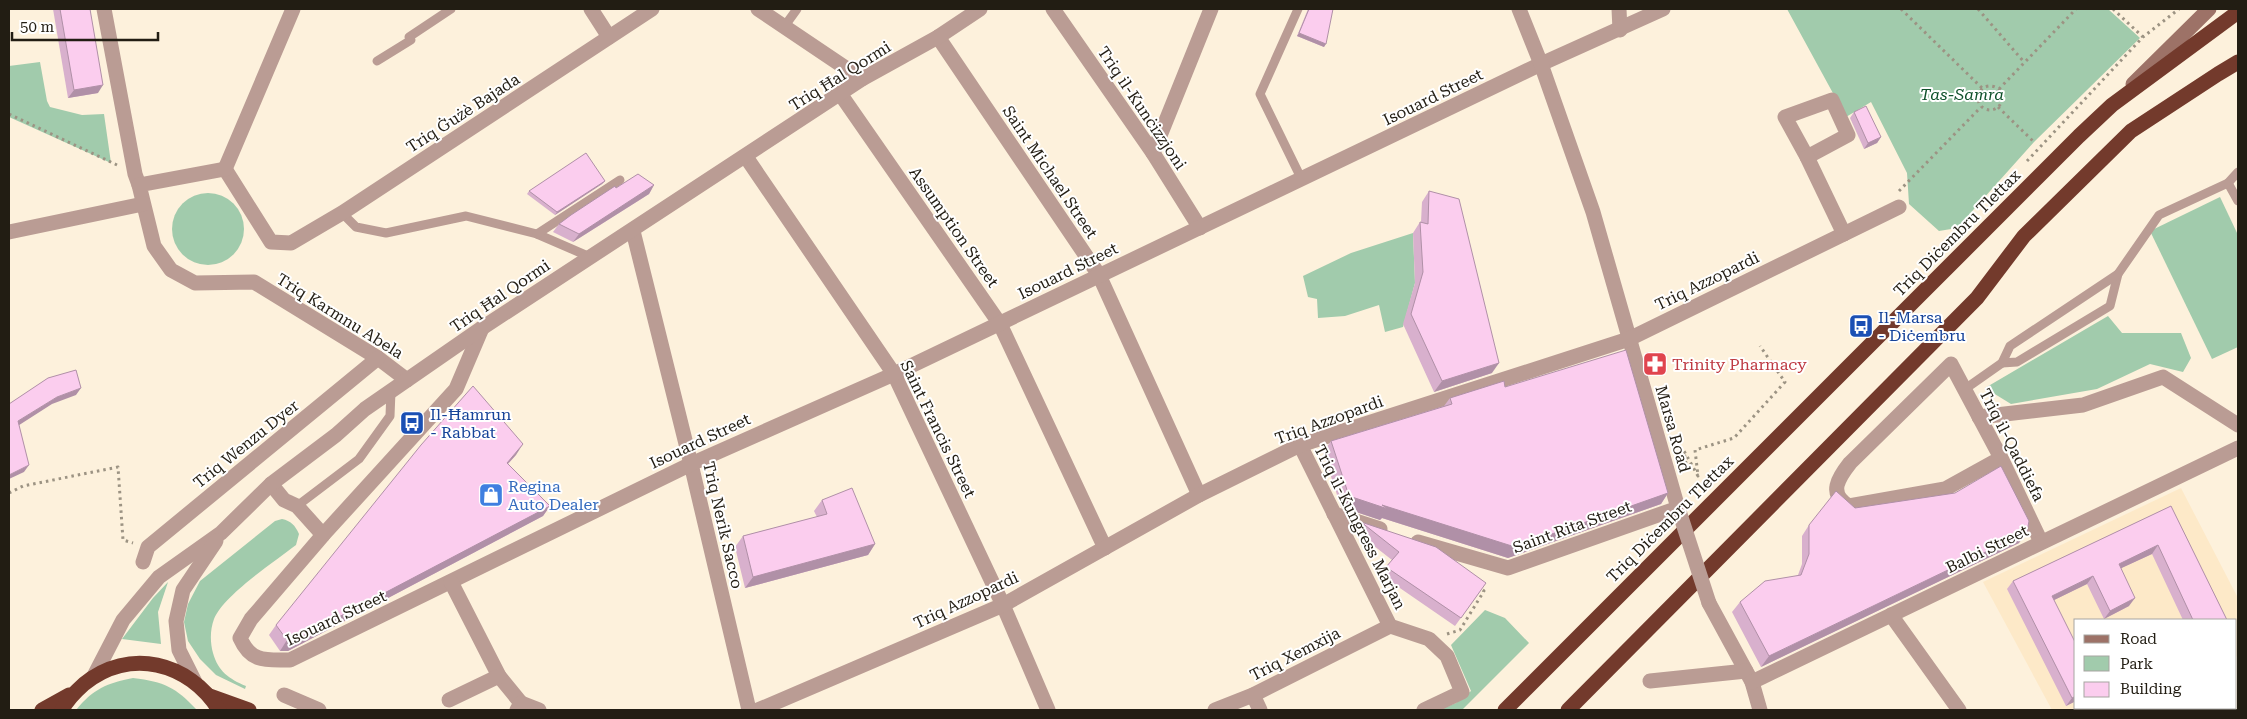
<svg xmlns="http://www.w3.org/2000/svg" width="2247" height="719" viewBox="0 0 2247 719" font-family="'Roboto Serif',serif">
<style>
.built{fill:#fde9c8}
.green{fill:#a1cbac}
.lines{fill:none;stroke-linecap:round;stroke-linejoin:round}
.path{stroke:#9c9383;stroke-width:3;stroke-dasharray:2.5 4;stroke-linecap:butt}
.lane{stroke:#ba9c94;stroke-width:9}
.street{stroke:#ba9c94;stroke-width:15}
.secondary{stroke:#9d7267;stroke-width:15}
.highway{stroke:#733a2c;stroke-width:15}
.street-bridge{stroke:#ba9c94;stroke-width:15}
.wall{fill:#d8b0cd}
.shaded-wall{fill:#b090a7}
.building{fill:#fbcdee;stroke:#b090a7}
.labels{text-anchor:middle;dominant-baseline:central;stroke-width:4;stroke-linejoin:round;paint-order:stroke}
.street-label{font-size:16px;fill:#221d13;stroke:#fff}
.park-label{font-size:16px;font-style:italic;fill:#0e512a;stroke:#fff}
.transit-label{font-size:16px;fill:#164399;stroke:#fff;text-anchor:start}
.health-label{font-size:16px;fill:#be3a42;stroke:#fff;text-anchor:start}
.shop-label{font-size:16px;fill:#366cbe;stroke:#fff;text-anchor:start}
</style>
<rect width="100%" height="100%" fill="#fdf1dc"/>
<polygon class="built" points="2181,488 2238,598 2238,655 2236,657 2236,620 2076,620 2076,708 2134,708 2129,710 2052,710 1983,582"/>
<g class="green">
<polygon points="1787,9 2108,9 2140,38 2034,142 1957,228 1939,231 1909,204 1907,173 1871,102 1846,117"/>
<polygon points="40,62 47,101 50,107 82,115 104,114 111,163 9,117 9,66"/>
<circle cx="208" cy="229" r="36"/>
<polygon points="2220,197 2238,235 2238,347 2212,359 2150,231"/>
<polygon points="1413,233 1415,283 1403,327 1385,332 1379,305 1345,316 1318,318 1317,299 1308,297 1303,276 1351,253"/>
<polygon points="2108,316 2122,333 2181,333 2191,358 2183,372 2150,364 2097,389 2011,404 1985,388"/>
<path d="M282,519C291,521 295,525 299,534L296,545C274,562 224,595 214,619C210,630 210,642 213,653C218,671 229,679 246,686L245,689L216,675L200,659L188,641L184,622L188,604L200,581L275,521Z"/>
<polygon points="168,582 158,612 161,644 122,639 153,598"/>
<polygon points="1485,610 1505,618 1529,643 1462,710 1439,710 1456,703 1471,691 1451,645"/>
<path d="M133,678C165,682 175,687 197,710H76C93,689 107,683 133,678Z"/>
</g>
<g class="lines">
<g class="path">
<polyline points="1901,9 1982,88"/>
<polyline points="1978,9 2024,62"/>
<polyline points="2113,9 2143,37"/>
<circle cx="1990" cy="98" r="12"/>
<polyline points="1999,89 2076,9"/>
<polyline points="1998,107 2034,142"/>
<polyline points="9,114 117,165"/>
<polyline points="2027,161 2143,37 2179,9"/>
<polyline points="1899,191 1981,107"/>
<polyline points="1687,470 1684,451 1698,476 1695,450 1734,438 1785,382 1760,346"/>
<polyline points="9,493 23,486 118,467 123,540 133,543"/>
<polyline points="1447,634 1460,630 1484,591 1479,587"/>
</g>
<g class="lane">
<polyline points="1298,9 1260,94 1302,180"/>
<polyline points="784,27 797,9"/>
<polyline points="377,61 411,40 409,37 451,9"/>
<polyline points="2228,183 2238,201"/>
<polyline points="342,213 356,227 386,233 466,216 537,234 590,257"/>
<polyline points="537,234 620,180"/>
<polyline points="2002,363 2017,362 2110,306 2118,274 2159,215 2228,183 2238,172"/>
<polyline points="1965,389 2002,363 2010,346 2118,274"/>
<polyline points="297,506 359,459 390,416 391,391"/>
</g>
<g class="street">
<polyline points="104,9 135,174 139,185"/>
<polyline points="591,9 609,37"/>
<polyline points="758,9 862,79"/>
<polyline points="1053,9 1153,153 1200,228"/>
<polyline points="1619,9 1620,30"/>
<polyline points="938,37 1099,275 1199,495"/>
<polyline points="841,95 1000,324 1105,548"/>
<polygon points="1832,100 1848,135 1807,157 1785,117"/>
<polyline points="1153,153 1211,9"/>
<polyline points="746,157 894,374 1003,605 1048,710"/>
<polyline points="1807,157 1844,234"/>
<polyline points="225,169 271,242 291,243 342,213 652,9"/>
<polyline points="225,169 139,185 154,246 171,270 195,283 254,282 378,358 407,380"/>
<polyline points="225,169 293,9"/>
<polyline points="633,231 691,464 749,710"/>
<polyline points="9,232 143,204"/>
<path d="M482,328L456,389L323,535L251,619L240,638C251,663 266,660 290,660L691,464L894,374L1541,64L1663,9"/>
<polyline points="1979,417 2083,405 2163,377 2238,425"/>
<polyline points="1300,445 1390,626 1429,639 1447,656 1462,692 1424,710"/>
<path d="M2001,458L1945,489L1849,506C1827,494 1839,477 1850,463L1951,364L2001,458L2041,542"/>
<polyline points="271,484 284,500 297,506 323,535"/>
<polyline points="1334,514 1380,529"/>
<polyline points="1418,542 1508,568 1678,508 1593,212 1541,64 1519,9"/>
<polyline points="143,562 148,547 378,358"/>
<polyline points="451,582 499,676 521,703"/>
<polyline points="1709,603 1752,682 1760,710"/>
<polyline points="1891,615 1959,710"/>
<polyline points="94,676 123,620 159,577 221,533 271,484 336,435 365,409 482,328 862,79 938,37 980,9"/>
<polyline points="1650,681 1746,671"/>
<polyline points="195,682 179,650 176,621 183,590 216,541"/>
<polyline points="1752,682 2238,448"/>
<polyline points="284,695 319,710"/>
<polyline points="1253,695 1260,710"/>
<polyline points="449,700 499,676"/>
<polyline points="517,710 521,703 539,710"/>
<polyline points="758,710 1003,605 1199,495 1300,445 1629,339 1899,207"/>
<polyline points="1215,710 1253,695 1390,626"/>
</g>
<polyline class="secondary" points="2133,84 2209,9"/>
<g class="highway">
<polyline points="210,696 249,710"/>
<polyline points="42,710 69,695"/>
<path d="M62,710C67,700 75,692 84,684C129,647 189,662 219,710"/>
<polyline points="1505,710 2079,136 2112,105 2238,12"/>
<polyline points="1568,710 1977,298 2024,236 2131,131 2218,74 2238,62"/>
</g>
<polyline class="street-bridge" points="1678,508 1709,603"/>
</g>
<g class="wall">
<polygon points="53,9 90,9 98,93 68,98"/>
<polygon points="1308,9 1333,9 1324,47 1297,36"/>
<polygon points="1854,112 1881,137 1877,143 1864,149 1850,118"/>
<polygon points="605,181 602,184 555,215 527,194 529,191"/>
<polygon points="654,185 649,194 573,242 553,232 559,224 616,188"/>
<polygon points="1429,191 1492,373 1434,392 1403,324 1415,283 1413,233 1420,222 1421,222 1422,202"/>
<polygon points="1505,387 1668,493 1661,504 1508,558 1382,518 1380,520 1341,507 1323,452 1331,441 1444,406 1450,398"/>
<polygon points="516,455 508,464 550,506 543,516 288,651 280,651 269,635 276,625"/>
<polygon points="822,500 875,544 868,555 745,588 735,547 743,536 817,517 814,511"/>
<polygon points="2171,506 2227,620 2183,620 2152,554 2121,568 2129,606 2104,619 2087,584 2054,600 2076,701 2066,706 2007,589 2013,581"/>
<polygon points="1855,508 2019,543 1761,667 1732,612 1740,602 1798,575 1802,564 1802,536 1809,525"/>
<polygon points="1361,522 1486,583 1455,626 1381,575 1392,560 1355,531"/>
</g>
<g class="shaded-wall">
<polygon points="1299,33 1326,44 1324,47 1297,36"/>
<polygon points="103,85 98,93 68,98 74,90"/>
<polygon points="1881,137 1877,143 1864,149 1868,143"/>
<polygon points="605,181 602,184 555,215 557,212"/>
<polygon points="654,185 649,194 573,242 579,234"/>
<polygon points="1499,363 1492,373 1434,392 1442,381"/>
<polygon points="81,388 76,395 52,404 13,429 18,421 57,397"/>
<polygon points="523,444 516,455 499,473 507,463"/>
<polygon points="29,465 24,472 9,479 9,475"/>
<polygon points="1668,493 1661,504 1508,558 1382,518 1380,520 1341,507 1349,496 1382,505"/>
<polygon points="550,506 543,516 288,651 280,651 287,640"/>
<polygon points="2027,532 2019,543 1761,667 1769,656"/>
<polygon points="875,544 868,555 745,588 753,577"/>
<polygon points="2158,545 2152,554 2113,572 2119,564"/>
<polygon points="2093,576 2087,584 2046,604 2052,596"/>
<polygon points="2135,598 2129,606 2104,619 2110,611"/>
<polygon points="2076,696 2076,701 2066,706 2072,698"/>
</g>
<g class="building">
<polygon points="60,9 90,9 103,85 74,90"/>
<polygon points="1309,9 1333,9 1326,44 1299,33"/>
<polygon points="1866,106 1881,137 1868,143 1854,112"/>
<polygon points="586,153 605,181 557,212 529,191"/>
<polygon points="638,174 654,185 579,234 559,224 571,215 615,186 616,188"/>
<polygon points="1429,191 1459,199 1499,363 1442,381 1411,314 1423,272 1420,222 1428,224"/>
<polygon points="1626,350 1668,493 1515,547 1382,505 1388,509 1349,496 1331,441 1452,404 1450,398 1504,381 1505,387"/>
<polygon points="76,370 81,388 57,397 18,421 29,465 9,475 9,404 48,378"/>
<polygon points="473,386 523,444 507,463 550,506 295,640 287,640 276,625 421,445"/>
<polygon points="2001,466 2029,521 2027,532 1769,656 1740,602 1765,581 1801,575 1809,554 1809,525 1836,491 1855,508 1955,493"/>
<polygon points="852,488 875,544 753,577 743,536 827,514 822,500"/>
<polygon points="2171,506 2227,620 2193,620 2158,545 2119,564 2135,598 2110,611 2093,576 2052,596 2076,644 2076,696 2072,698 2013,581"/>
<polygon points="1361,522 1436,547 1486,583 1461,618 1386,567 1399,552"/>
</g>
<defs>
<symbol id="bus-square" viewBox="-11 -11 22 22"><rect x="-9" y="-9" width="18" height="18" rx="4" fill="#1a4fb4" stroke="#fff"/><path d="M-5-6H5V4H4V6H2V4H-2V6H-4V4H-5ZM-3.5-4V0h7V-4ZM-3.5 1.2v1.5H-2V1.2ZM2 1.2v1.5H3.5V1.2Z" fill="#fff"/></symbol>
<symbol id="pharmacy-square" viewBox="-11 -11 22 22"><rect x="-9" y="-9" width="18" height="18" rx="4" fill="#e0444e" stroke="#fff"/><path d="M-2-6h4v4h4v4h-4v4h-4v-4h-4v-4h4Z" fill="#fff"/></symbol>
<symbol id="shop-square" viewBox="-11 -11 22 22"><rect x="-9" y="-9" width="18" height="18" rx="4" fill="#3f7fe0" stroke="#fff"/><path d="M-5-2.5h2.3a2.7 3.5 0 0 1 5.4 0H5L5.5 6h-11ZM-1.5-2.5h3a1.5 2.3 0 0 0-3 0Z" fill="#fff"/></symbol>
</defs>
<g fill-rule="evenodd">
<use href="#bus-square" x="1847" y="312" width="28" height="28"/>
<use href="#pharmacy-square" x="1641" y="350" width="28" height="28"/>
<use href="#bus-square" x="398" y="409" width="28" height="28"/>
<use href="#shop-square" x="477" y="481" width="28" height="28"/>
</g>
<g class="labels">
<g class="street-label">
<text transform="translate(840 76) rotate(-32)">Triq Ħal Qormi</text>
<text transform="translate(1433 97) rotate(-26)">Isouard Street</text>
<text transform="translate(1142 108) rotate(56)">Triq il-Kunċizzjoni</text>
<text transform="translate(463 113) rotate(-33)">Triq Ġużè Bajada</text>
<text transform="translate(1050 172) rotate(56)">Saint Michael Street</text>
<text transform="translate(954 227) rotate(55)">Assumption Street</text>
<text transform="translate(1957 233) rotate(-45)">Triq Diċembru Tlettax</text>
<text transform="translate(1068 271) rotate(-26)">Isouard Street</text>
<text transform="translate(1707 281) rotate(-26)">Triq Azzopardi</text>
<text transform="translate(500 296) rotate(-34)">Triq Ħal Qormi</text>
<text transform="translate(340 316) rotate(32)">Triq Karmnu Abela</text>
<text transform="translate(1329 420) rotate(-20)">Triq Azzopardi</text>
<text transform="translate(938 429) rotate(64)">Saint Francis Street</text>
<text transform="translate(1673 429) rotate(74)">Marsa Road</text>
<text transform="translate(700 441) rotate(-25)">Isouard Street</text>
<text transform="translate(246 444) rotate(-39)">Triq Wenzu Dyer</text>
<text transform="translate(2012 445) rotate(63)">Triq il-Qaddiefa</text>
<text transform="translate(1670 519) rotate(-45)">Triq Diċembru Tlettax</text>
<text transform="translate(723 525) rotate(77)">Triq Nerik Sacco</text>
<text transform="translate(1360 527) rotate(63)">Triq il-Kungress Marjan</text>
<text transform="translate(1572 527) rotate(-20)">Saint Rita Street</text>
<text transform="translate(1987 549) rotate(-26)">Balbi Street</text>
<text transform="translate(966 600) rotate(-25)">Triq Azzopardi</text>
<text transform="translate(336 618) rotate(-25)">Isouard Street</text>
<text transform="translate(1295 654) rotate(-27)">Triq Xemxija</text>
</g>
<g class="park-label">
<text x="1962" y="94">Tas-Samra</text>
</g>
<g class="transit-label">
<text x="1878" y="317">Il-Marsa<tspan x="1878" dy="18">- Diċembru</tspan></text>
<text x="430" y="414">Il-Ħamrun<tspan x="430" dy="18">- Rabbat</tspan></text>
</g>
<g class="health-label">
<text x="1672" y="364">Trinity Pharmacy</text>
</g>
<g class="shop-label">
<text x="508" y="486">Regina<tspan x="508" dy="18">Auto Dealer</tspan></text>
</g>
</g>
<rect width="2247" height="719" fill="none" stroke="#221d13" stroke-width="20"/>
<rect x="2074" y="619" width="162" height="90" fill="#ffffff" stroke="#a7a5a1"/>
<rect x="2084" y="635" width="25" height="8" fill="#9d7267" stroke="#a7a5a1"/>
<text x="2120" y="644" font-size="15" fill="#221d13">Road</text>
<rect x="2084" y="656" width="25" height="15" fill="#a1cbac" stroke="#a7a5a1"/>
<text x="2120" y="669" font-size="15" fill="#221d13">Park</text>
<rect x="2084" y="682" width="25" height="15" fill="#fbcdee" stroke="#a7a5a1"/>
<text x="2120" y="694" font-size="15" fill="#221d13">Building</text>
<path d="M12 32v8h146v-8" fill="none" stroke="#221d13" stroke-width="2.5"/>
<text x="20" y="32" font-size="15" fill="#221d13" stroke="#ffffff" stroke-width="4" paint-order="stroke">50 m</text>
</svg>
